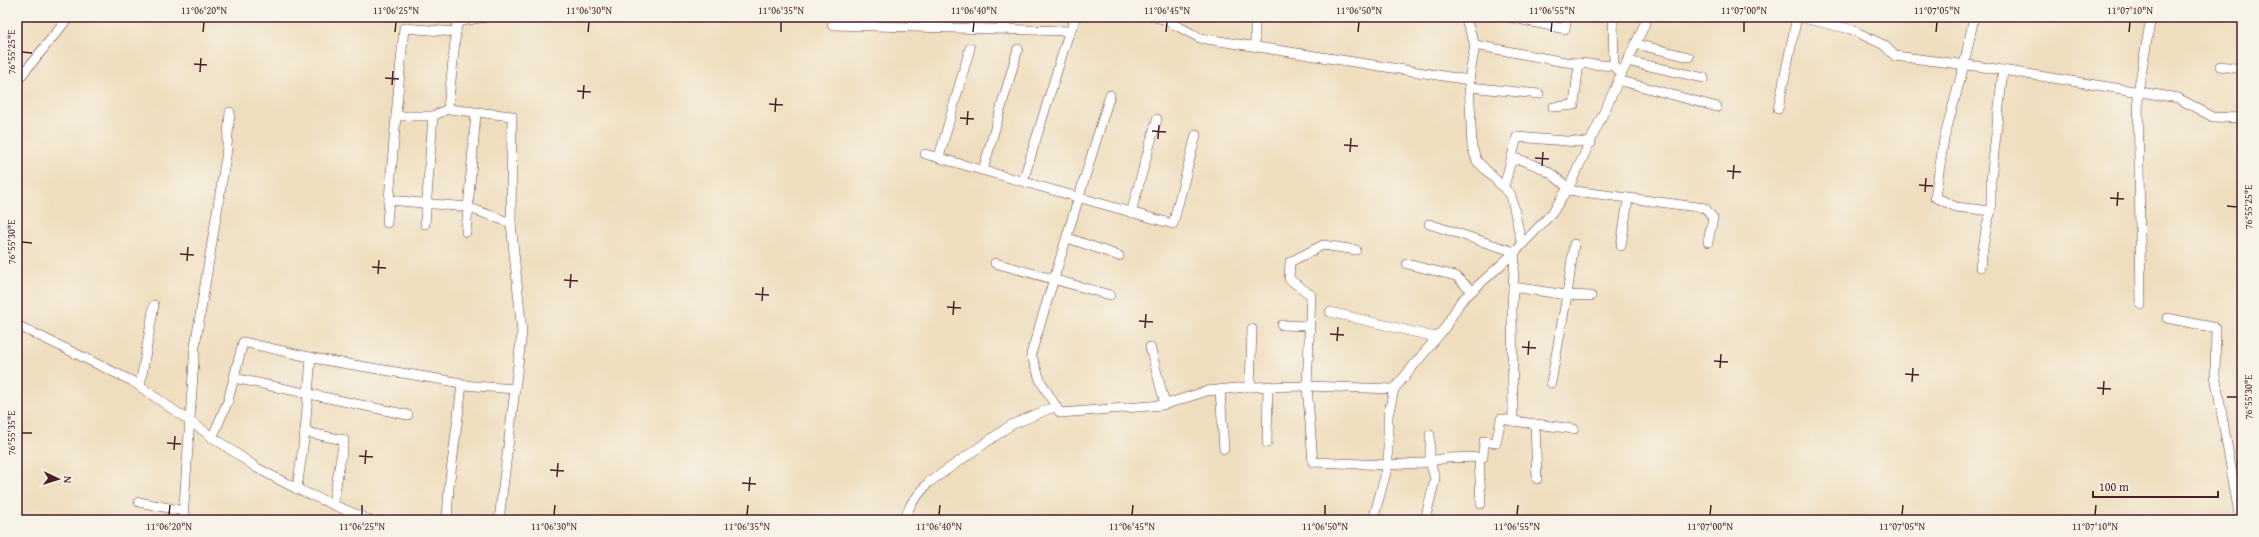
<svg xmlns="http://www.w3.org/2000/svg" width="2259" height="537" viewBox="0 0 2259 537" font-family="'Gentium Book Plus',serif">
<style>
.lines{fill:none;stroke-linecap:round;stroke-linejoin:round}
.minor-casing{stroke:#633c41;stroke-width:10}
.minor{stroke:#fff;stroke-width:9}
.ticks{fill:none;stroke:#4a1f2b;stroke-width:1.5}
.neatline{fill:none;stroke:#4a1f2b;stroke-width:1.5}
.ticks-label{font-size:10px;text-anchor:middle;fill:#4a1f2b}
</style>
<rect width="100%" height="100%" fill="#f7f3e8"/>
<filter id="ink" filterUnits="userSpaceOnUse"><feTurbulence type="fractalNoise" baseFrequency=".025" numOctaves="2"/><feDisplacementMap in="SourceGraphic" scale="8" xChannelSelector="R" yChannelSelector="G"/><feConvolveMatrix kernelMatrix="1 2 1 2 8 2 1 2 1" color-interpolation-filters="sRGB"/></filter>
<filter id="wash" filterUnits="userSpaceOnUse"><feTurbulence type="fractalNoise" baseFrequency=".012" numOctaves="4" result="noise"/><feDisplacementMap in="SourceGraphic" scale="16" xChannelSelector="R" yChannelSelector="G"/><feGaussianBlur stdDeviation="0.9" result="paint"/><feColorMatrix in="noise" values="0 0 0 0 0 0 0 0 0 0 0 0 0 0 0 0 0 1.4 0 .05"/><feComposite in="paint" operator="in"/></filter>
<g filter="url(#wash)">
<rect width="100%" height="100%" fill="#efdebe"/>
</g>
<g filter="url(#ink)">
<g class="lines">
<defs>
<g id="minor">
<polyline points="1154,17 1164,19 1200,38 1469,80"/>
<polyline points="1465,17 1475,45"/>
<polyline points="1509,17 1565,29 1567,17"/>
<polyline points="1613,17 1614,66 1617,70"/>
<polyline points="1799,17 1850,29 1884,45 1895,56 1983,67 2178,98 2213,117 2242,118"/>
<polyline points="1974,17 1964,65 1944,139 1935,197 1956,207 1991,211"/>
<polyline points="832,25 1070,31"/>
<polyline points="456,32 404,28 396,116 433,116 448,109 512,116 511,223 522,332 499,520"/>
<polyline points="1636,44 1689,57"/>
<polyline points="1255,46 1255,17"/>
<polyline points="1627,61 1704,78"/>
<polyline points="2220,66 2242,69"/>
<polyline points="1618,80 1717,107"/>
<polyline points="17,81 69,17"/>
<polyline points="1469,87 1539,94"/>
<polyline points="1110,95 1031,354 1041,382 1060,413 1163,405 1207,391 1247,387 1307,386 1311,295 1289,279 1290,262 1323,245 1356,250"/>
<polyline points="1553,107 1574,105 1579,63"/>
<polyline points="448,109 457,22 485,17"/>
<polyline points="1778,109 1797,17"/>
<polyline points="925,154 1173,224 1196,135"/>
<polyline points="939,157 970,48"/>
<path d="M1511,162L1518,159C1542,167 1550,171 1568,188"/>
<polyline points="983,170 1018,49"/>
<polyline points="1023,181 1067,39 1076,17"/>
<polyline points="1502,185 1505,183 1517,137 1591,143"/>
<polyline points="1567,190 1705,208 1713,218 1708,242"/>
<polyline points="389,200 467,207 511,223"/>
<polyline points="1131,213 1157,119"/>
<polyline points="387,223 396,116"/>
<polyline points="425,224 433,116"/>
<polyline points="466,232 476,113"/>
<polyline points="1068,238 1119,256"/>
<polyline points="1522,245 1511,195 1477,161 1472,147 1469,80 1475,45 1565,62 1614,66"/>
<polyline points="1621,246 1628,199"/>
<polyline points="995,263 1110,295"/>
<polyline points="1407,264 1456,276 1472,291"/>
<polyline points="1980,267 1987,224 1991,211 1991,180 2003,70"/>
<polyline points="1513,287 1567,295 1591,296"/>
<polyline points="2141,305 2138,92 2151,17"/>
<polyline points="1330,312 1435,337"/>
<polyline points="2167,318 2216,328 2215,375 2240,520"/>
<polyline points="17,325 132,381 257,468 297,489 369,520"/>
<polyline points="1282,325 1309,326"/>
<polyline points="1150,347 1165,404"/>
<polyline points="234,378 408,415"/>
<polyline points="1551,383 1567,295 1574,244"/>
<polyline points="140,386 154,305"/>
<polyline points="1250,387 1252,329"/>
<polyline points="1394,389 1307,386 1313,462 1388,465 1421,463 1446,458 1483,457 1484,441 1496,443 1501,419 1513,421 1512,307 1515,252 1429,224"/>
<polyline points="1220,390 1224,449"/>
<polyline points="1513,421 1574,429"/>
<polyline points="1535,424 1537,479"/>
<polyline points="305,432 344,440 333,503"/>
<polyline points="212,438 228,401 243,342 318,359 456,382 462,385 515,389"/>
<polyline points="1267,443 1268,386"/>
<polyline points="1479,457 1481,504"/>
<polyline points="297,489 305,432 311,357"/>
<polyline points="139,502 184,511"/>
<polyline points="183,520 195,346 226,157 230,112"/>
<polyline points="447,520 449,487 462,385"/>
<polyline points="904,520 911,504 928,483 1011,425 1056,406"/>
<polyline points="1373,520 1388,465 1388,416 1394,389 1444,329 1461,301 1515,252 1552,213 1571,183 1648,17"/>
<polyline points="1425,520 1435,479 1430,461 1430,435"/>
</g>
</defs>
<use href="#minor" class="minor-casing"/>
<use href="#minor" class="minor"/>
</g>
</g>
<path class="ticks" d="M203,32L204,22M395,32L396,22M588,32L589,22M781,32V22M973,32L974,22M1166,32L1167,22M1358,32L1359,22M1551,32L1552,22M1744,32V22M1936,32L1937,22M2129,32L2130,22M22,52L32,53M194,64L207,65M200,72L201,58M385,78L399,79M392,85L393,71M577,91L591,92M583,99L584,85M769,104L783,105M775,112L776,98M960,118L974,119M967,125L968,111M1152,131L1166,132M1158,139L1159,125M1344,145L1358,146M1350,152L1351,138M1535,158L1549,159M1542,166L1543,152M1727,171L1741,172M1733,179L1734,165M1919,185L1933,186M1925,192L1926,178M2110,198L2124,199M2117,206L2118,192M2227,206L2237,207M22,242L32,243M180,254L194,255M187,261L188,247M372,267L386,268M378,274L379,260M564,280L578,281M570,288L571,274M755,294L769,295M762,301L763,287M947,307L961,308M953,315L954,301M1139,321L1153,322M1145,328L1146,314M1330,334L1344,335M1337,341L1338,327M1522,347L1536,348M1528,355L1529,341M1714,361L1728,362M1720,368L1721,354M1905,374L1919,375M1912,382L1913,368M2097,388L2111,389M2103,395L2104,381M2227,397H2237M22,433H32M167,443L181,444M174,450L175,436M359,456L373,457M365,464L366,450M550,470L564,471M557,477L558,463M742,483L756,484M749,491L750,477M169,515L170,505M362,515V505M554,515L555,505M747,515L748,505M939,515L940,505M1132,515L1133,505M1325,515V505M1517,515L1518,505M1710,515L1711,505M1902,515L1903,505M2095,515L2096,505"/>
<rect width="2259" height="537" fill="none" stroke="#f7f3e8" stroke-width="44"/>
<g transform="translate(58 479) rotate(94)" stroke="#f7f3e8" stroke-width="3" paint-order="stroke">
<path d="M0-3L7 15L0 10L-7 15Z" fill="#4a1f2b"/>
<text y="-6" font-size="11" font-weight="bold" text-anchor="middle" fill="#4a1f2b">N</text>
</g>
<path d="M2093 491v6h125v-6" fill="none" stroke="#4a1f2b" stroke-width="2"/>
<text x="2099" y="491" font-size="12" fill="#4a1f2b" stroke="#f7f3e8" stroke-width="3" paint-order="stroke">100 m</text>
<rect x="22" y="22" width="2215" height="493" class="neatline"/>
<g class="ticks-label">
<text x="204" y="14">11°06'20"N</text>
<text x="396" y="14">11°06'25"N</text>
<text x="589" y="14">11°06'30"N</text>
<text x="781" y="14">11°06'35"N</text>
<text x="974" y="14">11°06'40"N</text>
<text x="1167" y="14">11°06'45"N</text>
<text x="1359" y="14">11°06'50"N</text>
<text x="1552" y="14">11°06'55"N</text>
<text x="1744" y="14">11°07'00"N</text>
<text x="1937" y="14">11°07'05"N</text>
<text x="2130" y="14">11°07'10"N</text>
<text transform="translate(11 52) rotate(-90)" y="4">76°55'25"E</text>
<text transform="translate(2248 207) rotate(-90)" y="4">76°55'25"E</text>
<text transform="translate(11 242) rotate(-90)" y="4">76°55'30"E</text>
<text transform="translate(2248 397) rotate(-90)" y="4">76°55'30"E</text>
<text transform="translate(11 433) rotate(-90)" y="4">76°55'35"E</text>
<text x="169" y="530">11°06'20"N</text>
<text x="362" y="530">11°06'25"N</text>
<text x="554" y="530">11°06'30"N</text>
<text x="747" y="530">11°06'35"N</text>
<text x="939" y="530">11°06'40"N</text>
<text x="1132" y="530">11°06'45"N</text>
<text x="1325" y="530">11°06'50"N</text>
<text x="1517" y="530">11°06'55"N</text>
<text x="1710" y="530">11°07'00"N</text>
<text x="1902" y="530">11°07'05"N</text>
<text x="2095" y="530">11°07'10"N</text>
</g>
</svg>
